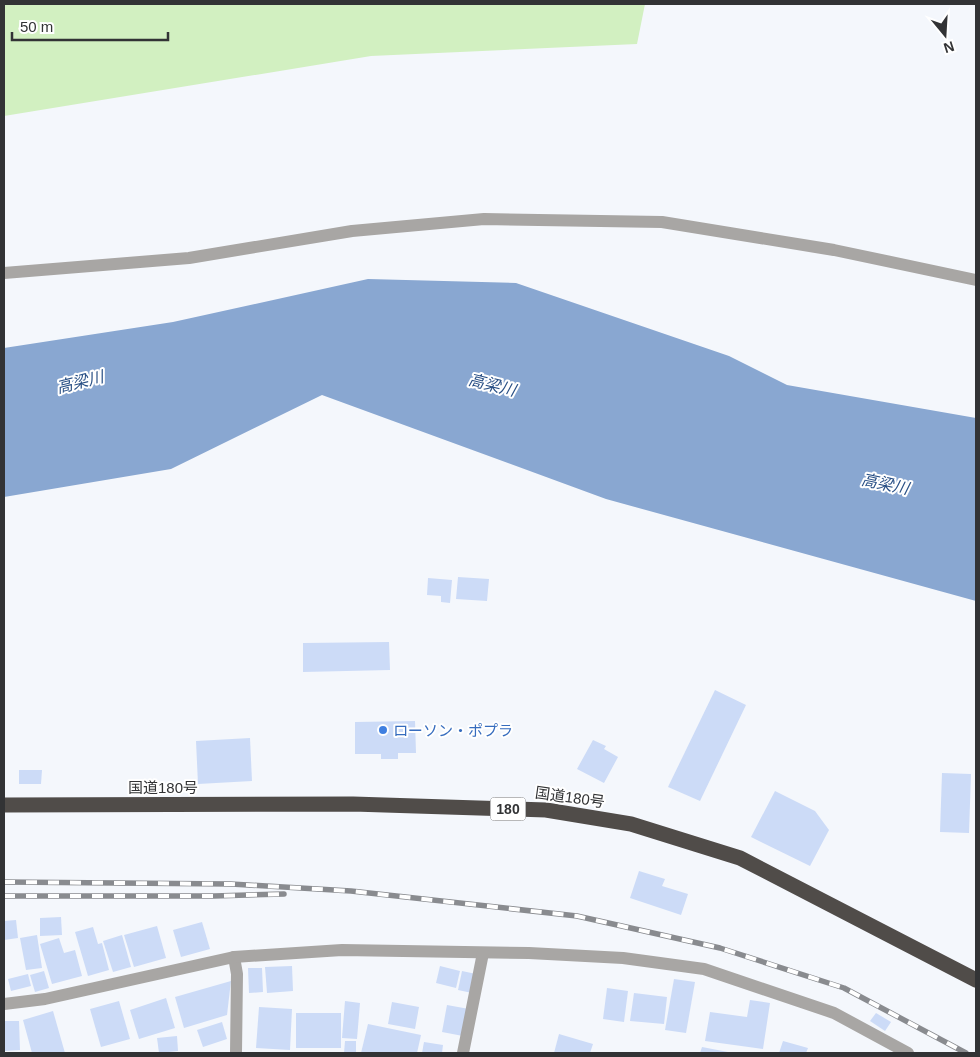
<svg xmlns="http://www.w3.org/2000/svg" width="980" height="1057" viewBox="0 0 980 1057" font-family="Helvetica,'Noto Sans JP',sans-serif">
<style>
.green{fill:#d2f0c1}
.water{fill:#89a7d1}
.building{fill:#ccdbf7}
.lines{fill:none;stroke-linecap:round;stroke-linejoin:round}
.minor{stroke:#a8a6a4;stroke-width:12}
.highway{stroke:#504c49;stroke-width:15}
.rail-casing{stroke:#898b8f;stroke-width:5.5}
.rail{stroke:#fff;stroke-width:4;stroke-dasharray:11;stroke-linecap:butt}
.shop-dot{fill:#3f7fe0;stroke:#fff;stroke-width:2}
.labels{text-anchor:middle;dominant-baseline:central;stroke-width:4;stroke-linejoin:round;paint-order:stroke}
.shield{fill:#fff;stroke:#707072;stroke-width:1}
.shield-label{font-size:14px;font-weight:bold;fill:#323335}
.shop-label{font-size:15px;fill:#366cbe;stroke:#fff;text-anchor:start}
.street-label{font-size:15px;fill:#323335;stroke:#fff}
.water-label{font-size:16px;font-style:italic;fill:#284f85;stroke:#fff}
</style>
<rect width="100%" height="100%" fill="#f4f7fc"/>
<polygon class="green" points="4,4 645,4 637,44 371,56 4,116"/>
<polygon class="water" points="368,279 516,283 729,356 787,385 976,418 976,601 606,499 322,395 171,469 4,497 4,348 173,322"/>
<g class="building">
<polygon points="458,577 489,579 487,601 456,599"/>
<polygon points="428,578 452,580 450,603 441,602 441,596 427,595"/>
<polygon points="389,642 390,670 303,672 303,643"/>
<polygon points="715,690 746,705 700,801 668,787"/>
<polygon points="415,721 416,753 398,753 398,759 381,759 381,754 355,754 355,722"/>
<polygon points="250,738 252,781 198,784 196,741"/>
<polygon points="593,740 606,746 604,749 618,757 604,783 577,769"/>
<polygon points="19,770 42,770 41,784 19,784"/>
<polygon points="942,773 971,774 969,833 940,832"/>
<polygon points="775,791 815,811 829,830 810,866 751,837"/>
<polygon points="639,871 665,879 662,886 688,894 681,915 630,898"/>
<polygon points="61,917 62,935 40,936 40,918"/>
<polygon points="16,920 18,938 4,940 4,921"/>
<polygon points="202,922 210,949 181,957 173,930"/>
<polygon points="157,926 166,958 134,967 124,935"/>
<polygon points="93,927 98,944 102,943 109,970 88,976 75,932"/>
<polygon points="37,935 42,968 26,970 20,938"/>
<polygon points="122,935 131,967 113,972 103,941"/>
<polygon points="59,938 64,953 75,950 82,976 52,984 40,944"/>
<polygon points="292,966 293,991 267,993 265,967"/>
<polygon points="440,966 460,971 456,988 436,983"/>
<polygon points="248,968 262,968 263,992 249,993"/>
<polygon points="44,971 49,988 35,992 30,975"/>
<polygon points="462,971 476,974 472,993 458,990"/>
<polygon points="28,974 31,986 11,991 8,979"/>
<polygon points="674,979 695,982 686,1033 665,1030"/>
<polygon points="231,981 227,1015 184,1028 175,997"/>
<polygon points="607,988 628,991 624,1022 603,1019"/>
<polygon points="634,993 667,997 664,1024 630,1021"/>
<polygon points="166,998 175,1028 139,1039 130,1010"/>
<polygon points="750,1000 770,1003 763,1049 705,1041 710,1012 747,1017"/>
<polygon points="119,1001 130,1039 101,1047 90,1009"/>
<polygon points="345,1001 360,1003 357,1039 342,1038"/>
<polygon points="392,1002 419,1007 415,1029 388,1024"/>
<polygon points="447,1005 469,1009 463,1036 442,1032"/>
<polygon points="259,1007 292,1009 290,1050 256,1048"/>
<polygon points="53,1011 65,1053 32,1053 23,1020"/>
<rect x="296" y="1013" width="45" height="35"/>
<polygon points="876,1013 891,1022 885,1031 870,1021"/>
<polygon points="4,1021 19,1021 20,1050 4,1051"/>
<polygon points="222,1022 227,1039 203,1047 197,1030"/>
<polygon points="368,1024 421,1035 417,1053 361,1053"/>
<polygon points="559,1034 593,1044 590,1053 554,1053"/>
<polygon points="177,1036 178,1051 159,1053 157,1038"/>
<polygon points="345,1041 356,1041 356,1053 344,1053"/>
<polygon points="783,1041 808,1048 806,1053 779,1053"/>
<polygon points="424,1042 443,1045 442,1053 422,1053"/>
<polygon points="702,1047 728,1052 728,1053 700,1053"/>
</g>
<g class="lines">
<g class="minor">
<polyline points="4,273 189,258 352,231 484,219 662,222 834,250 976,280"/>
<polyline points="234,957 237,974 236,1053"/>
<polyline points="4,1004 45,999 234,957 342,950 529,953 623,958 704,969 834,1013 908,1053"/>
<polyline points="463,1053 483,953"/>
</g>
<polyline class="highway" points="4,805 353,804 546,810 631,824 740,858 976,980"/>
<defs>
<g id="rail">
<polyline points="4,882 231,884 351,891 577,916 720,948 844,988 966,1053"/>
<polyline points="4,896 214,896 284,894"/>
</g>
</defs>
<use href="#rail" class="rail-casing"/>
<use href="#rail" class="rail"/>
</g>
<circle class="shop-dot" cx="383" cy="730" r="5"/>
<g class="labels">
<rect class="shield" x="490.5" y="797.5" width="35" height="23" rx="4"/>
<g class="shield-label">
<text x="508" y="809">180</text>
</g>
<g class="shop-label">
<text x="393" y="730">ローソン・ポプラ</text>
</g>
<g class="street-label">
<text x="163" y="787">国道180号</text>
<text transform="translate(570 797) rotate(8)">国道180号</text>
</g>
<g class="water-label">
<text transform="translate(80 382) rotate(-14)">高梁川</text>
<text transform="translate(492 385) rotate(14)">高梁川</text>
<text transform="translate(885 484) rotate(12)">高梁川</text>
</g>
</g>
<rect width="980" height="1057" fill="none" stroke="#323335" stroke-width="10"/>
<g transform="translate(945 35) rotate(162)" stroke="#ffffff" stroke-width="4" paint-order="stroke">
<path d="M0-4L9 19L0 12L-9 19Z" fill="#323335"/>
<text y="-8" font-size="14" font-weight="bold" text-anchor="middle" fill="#323335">N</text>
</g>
<path d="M12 32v8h156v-8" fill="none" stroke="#323335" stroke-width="2.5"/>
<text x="20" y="32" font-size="15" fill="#323335" stroke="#ffffff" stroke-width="4" paint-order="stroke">50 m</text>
</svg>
